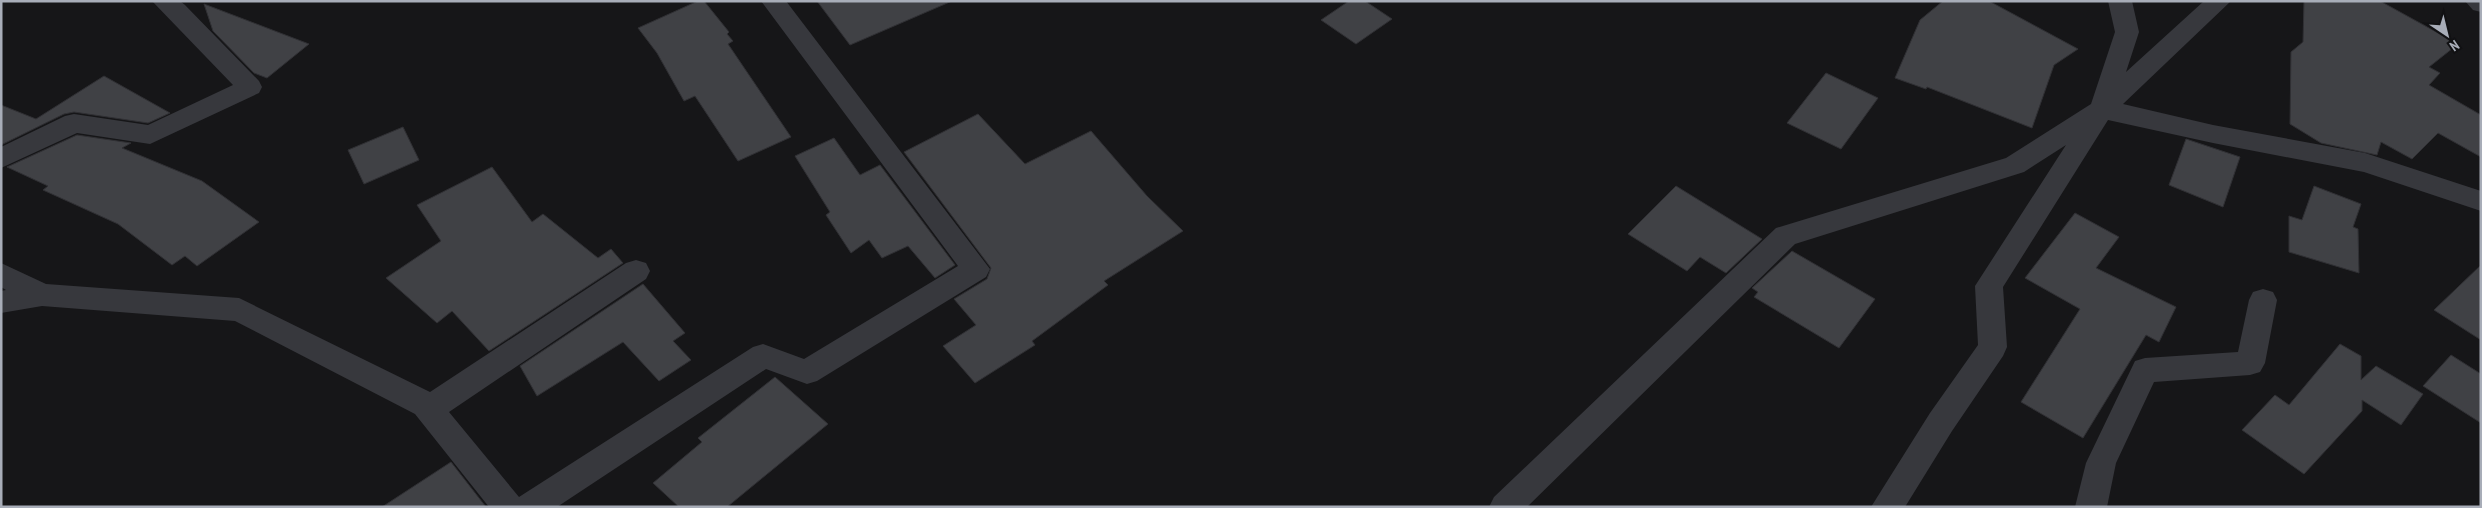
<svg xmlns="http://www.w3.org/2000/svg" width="2482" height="508" viewBox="0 0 2482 508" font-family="'PT Sans Narrow',sans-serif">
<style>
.building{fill:#404145;stroke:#303034}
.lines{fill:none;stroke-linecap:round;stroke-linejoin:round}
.street{fill:#37383d;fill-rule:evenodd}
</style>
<rect width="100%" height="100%" fill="#161618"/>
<g class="building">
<polygon points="698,1 704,1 729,32 727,34 733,41 728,44 791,137 738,161 695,96 684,101 657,53 638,28"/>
<polygon points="817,1 952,1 850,45"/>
<polygon points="1349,1 1365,1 1392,19 1356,44 1321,20"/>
<polygon points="1943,1 1989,1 2078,49 2054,65 2032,128 1927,87 1926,89 1895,78 1920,20"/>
<polygon points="2304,1 2380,1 2458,44 2429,67 2440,73 2429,85 2481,115 2481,157 2438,133 2412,159 2381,142 2377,155 2321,143 2290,124 2291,52 2303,42"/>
<polygon points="204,4 309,44 267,78 254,73 213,31"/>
<polygon points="1826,73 1878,98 1841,149 1787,123"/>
<polygon points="104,76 170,113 148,123 74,112 64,114 1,145 1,105 36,119"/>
<polygon points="978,114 1025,164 1091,131 1147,196 1183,231 1104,281 1108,285 1032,341 1035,345 975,383 943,346 976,325 954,299 987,279 991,268 904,152"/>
<polygon points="403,127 419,160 364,184 348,150"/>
<polygon points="77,135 131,143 122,148 202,181 259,222 197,266 185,256 172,265 118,224 43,190 48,186 7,167"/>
<polygon points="834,138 860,175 880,165 955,265 935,278 908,246 882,258 869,240 851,253 826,215 830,212 795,156"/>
<polygon points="2186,139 2240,157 2223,207 2169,185"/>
<polygon points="492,167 532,222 543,214 598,258 611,249 623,263 489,351 452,311 437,323 386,278 441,241 417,205"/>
<polygon points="1676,186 1762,239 1726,273 1700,257 1687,271 1628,234"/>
<polygon points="2314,186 2361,204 2353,227 2358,229 2359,273 2289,252 2289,216 2302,220"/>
<polygon points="2075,213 2119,237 2096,268 2176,307 2159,342 2146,335 2083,438 2021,402 2080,309 2025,278"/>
<polygon points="1792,251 1875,299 1839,348 1754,297 1758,292 1752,288"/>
<polygon points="2481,265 2481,340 2434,310"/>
<polygon points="643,284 685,333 673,341 691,360 659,381 623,342 537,396 520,366"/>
<polygon points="2340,344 2361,356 2361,380 2376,366 2423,394 2401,425 2362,400 2362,411 2304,474 2242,430 2275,395 2289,405"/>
<polygon points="2451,355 2481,374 2481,423 2423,386"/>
<polygon points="775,377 828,424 727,507 679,507 653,483 702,442 698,438"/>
<polygon points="451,462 486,507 382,507"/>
</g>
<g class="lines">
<g class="street">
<polygon points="152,1 180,1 185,5 259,81 262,87 259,93 150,144 77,133 1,168 1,147 65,116 74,114 148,125 233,85"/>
<polygon points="761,1 786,1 990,269 986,277 817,381 807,384 766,369 557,507 489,507 415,414 235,321 42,306 1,313 1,291 6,290 1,287 1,263 46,284 239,298 430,392 626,263 636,260 646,263 650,271 646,279 449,412 519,497 753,347 763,344 804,359 958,266"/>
<polygon points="2108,1 2132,1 2139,32 2126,72 2204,1 2231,1 2123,104 2213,125 2365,153 2481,191 2481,211 2364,172 2213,143 2108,120 2003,287 2007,347 2003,356 1952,431 1905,507 1871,507 1930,413 1978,345 1975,286 2066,145 2024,172 1795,244 1527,507 1489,507 1494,497 1776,228 2006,158 2091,104 2115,32"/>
<polygon points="2465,1 2481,1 2481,12 2473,10"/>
<polygon points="2263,289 2273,292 2277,300 2265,363 2260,372 2250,375 2154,382 2116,463 2107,507 2075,507 2086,463 2135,361 2145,358 2238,352 2249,300 2253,292"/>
</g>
</g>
<rect width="2482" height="508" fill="none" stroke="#a8adb8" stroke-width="5"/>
<g transform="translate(2447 35) rotate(145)" stroke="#111113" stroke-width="4" paint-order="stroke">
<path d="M0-4L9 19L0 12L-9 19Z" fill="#a8adb8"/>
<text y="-8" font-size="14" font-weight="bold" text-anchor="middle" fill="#a8adb8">N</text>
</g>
</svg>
